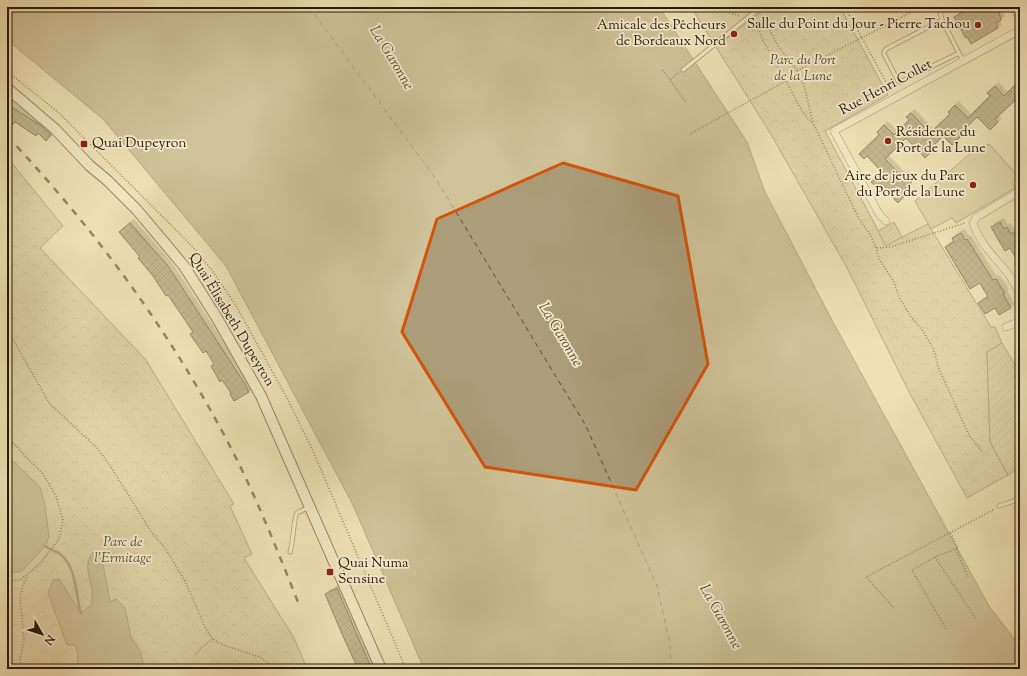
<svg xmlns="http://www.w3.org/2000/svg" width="1027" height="676" viewBox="0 0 1027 676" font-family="'Sorts Mill Goudy',serif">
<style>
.park{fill:url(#park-crowns);stroke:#7a6c4e}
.garden{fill:url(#garden-furrows);stroke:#7a6c4e}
.pitch{fill:#ccbf96;stroke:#7a6c4e}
.water{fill:#ab9d79;stroke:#77684b}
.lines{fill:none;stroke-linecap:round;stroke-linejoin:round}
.stream{stroke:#77684b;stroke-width:2.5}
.ferry{stroke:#5c4e34;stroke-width:1;stroke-dasharray:5 4;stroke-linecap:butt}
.building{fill:url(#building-cross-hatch);stroke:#281906;filter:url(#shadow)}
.lane-casing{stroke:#5a4b32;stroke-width:5}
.street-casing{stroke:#5a4b32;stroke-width:8}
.secondary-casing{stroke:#281906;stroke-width:12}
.path{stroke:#281906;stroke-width:1.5;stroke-dasharray:1 2;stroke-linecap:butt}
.lane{stroke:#f4ecce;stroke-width:3.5}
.street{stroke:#f4ecce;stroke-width:7}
.secondary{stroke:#f4ecce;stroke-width:10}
.tram{stroke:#281906;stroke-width:1}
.rail{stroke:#281906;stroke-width:2.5;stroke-dasharray:7 7;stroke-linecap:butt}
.marked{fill:none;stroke:#d5530b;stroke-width:3;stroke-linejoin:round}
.poi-dot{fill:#8f2418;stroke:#f4ecce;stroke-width:1.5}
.labels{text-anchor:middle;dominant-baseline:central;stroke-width:3.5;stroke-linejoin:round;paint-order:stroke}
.poi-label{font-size:14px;fill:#281906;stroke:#f4ecce;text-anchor:end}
.park-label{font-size:14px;font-style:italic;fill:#594b31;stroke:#f4ecce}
.street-label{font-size:14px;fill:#281906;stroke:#f4ecce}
.water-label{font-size:15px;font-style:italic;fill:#5c4e34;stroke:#f4ecce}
</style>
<defs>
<pattern id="park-crowns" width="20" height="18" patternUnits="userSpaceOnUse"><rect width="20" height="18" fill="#ccbf96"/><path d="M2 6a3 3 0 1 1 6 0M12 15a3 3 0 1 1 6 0" fill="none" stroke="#afa480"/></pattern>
<pattern id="garden-furrows" width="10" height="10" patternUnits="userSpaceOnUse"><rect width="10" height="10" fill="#ccbf96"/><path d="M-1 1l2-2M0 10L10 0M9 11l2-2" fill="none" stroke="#afa480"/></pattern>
<pattern id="building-cross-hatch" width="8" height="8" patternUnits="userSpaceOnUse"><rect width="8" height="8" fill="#8f8160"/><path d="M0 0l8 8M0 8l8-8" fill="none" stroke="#75694d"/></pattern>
<filter id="shadow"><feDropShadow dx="3.5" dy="-3.5" stdDeviation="0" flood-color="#0004"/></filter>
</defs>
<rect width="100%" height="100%" fill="#eee1b4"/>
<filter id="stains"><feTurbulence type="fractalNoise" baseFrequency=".005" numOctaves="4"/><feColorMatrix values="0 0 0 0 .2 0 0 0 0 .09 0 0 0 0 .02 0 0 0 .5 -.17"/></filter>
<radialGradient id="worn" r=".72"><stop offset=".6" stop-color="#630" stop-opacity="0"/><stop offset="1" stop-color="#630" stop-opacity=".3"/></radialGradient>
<g class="park">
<polygon points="691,7 762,7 714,44"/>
<polygon points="767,7 840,7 888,95 825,131 886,245 928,224 991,327 995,327 1002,343 987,352 990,442 1008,475 967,498 907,388 846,266 769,131 716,47"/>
<polygon points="7,157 63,226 40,248 146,360 234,504 230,506 252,554 244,558 294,638 307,669 7,669"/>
</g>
<g class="garden">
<polygon points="894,222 902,237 886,246 878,231"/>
<polygon points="1002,343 1020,373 1020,467 1008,475 990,442 987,352"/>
</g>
<polygon class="pitch" points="989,144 1019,177 1012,182 1015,188 956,223 952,218 931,229 915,201 972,152"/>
<g class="water">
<polygon points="7,7 659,7 747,142 765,192 833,322 989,606 1020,646 1020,669 424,669 353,505 226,266 103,119 7,40"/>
<polygon points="7,450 12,460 40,487 45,505 49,537 45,546 22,571 13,573 7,571"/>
<path d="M93,552L102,559L110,602L116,599L125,608L131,637L140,651L145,669H77L78,654L75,645H67L48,593L53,580L59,579L81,613L92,604C92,600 92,595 92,591C90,576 83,565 93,552Z"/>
</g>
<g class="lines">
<path class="stream" d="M45,546C49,549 54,551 59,553C77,566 75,594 81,613"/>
<polyline class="ferry" points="309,7 436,179 586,426 657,586 670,645 671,669"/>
</g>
<g class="building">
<polygon points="971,7 998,7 1001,20 996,23 998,28 971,44 967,37 965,37 954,17"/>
<polygon points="1020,80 1020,96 995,119 998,122 990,130 977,117 959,135 960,137 952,145 943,136 928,151 930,153 925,158 906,138 885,159 902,177 905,175 912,182 902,192 905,195 898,203 882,186 879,189 871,182 882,172 867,156 864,159 859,154 879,135 877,132 884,125 894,135 909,120 906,117 911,113 930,133 950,114 948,112 955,105 968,118 990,96 987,93 995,86 1004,96"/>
<polygon points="7,104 40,125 51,135 46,141 38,133 36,136 15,122 11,126 7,124"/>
<polygon points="1000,222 1004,229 1007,227 1011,234 1020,229 1020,265 1010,248 1005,251 991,227"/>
<polygon points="130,223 168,266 245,384 249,392 234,401 230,394 231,393 222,380 220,382 211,366 214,364 206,351 203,353 190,334 193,332 168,295 166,296 153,276 138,258 140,257 119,232"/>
<polygon points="961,233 965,240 967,239 993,280 996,279 1005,293 1003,294 1011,308 999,315 995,308 985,314 978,303 988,297 980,283 970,289 945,247 954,242 952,238"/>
<polygon points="337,588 367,658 372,669 358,669 342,634 325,594"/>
</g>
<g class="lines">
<defs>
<g id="lane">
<polyline points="939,7 942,20"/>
<polyline points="959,53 900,82 898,81 884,54 884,52 886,49 942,20 963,61"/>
<polyline points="683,70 761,7"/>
<polyline points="999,506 1020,499"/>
<path d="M290,552C293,544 294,516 297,513C300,511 306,509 310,507"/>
</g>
<g id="street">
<path d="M1020,191L977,217L973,222C978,241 994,257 1007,272C1012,279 1016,287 1020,294"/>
<polyline points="886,221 879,214 834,131 1020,30"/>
<polyline points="1006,327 1020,321"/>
</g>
<polyline id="secondary" points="7,88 55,129 90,166 107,180 137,210 184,266 217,318 261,396 381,669"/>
</defs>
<use href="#lane" class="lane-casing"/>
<use href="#street" class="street-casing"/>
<use href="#secondary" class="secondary-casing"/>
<g class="path">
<polyline points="727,7 730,13 740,16"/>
<polyline points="845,7 891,91"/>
<polyline points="1009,7 1018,23"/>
<polyline points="753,21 760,24 759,30 762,39 786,81 802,111 814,125 859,219 871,236 876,248 879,259 894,282 899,297 911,317 923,331 933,348 939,369 969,435 982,451"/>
<polyline points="760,24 767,26 779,47 797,71 804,85 813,123"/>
<polyline points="663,70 670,80"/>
<polyline points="7,71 59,113 191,245 211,269 235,304 287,398 313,451 406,669"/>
<polyline points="797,71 921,7"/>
<polyline points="678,73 670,80 686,102"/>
<polyline points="690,134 786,81"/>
<polyline points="877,248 890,247 965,223"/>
<polyline points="7,320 12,338 50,404 97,448 111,467 152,533 165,548 184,579 206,629 213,639 223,645 260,657 268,663 272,669"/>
<polyline points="7,436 28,459 43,474 56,496 63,520 59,539 39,565 20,580 10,581 7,580"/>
<polyline points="956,549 968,577"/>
<polyline points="935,557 976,619"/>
<polyline points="893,607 866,577 995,509"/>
<polyline points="946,629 912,570 935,557 958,548 950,532"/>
<polyline points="196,654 202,647 213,639"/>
<polyline points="22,669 20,659 24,640 20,598 23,585 27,577"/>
</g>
<use href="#lane" class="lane"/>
<use href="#street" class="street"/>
<use href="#secondary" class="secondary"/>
<polyline class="tram" points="1017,7 1020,12"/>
<path class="rail" d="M7,136C96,230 174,337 233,452C258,501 278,552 298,602"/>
</g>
<path d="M0 0H1027V676H0ZM563,163L678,196L708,364L636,490L485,467L402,332L437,219Z" fill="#eee1b4" fill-opacity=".55" fill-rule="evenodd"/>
<path class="marked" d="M563,163L678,196L708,364L636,490L485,467L402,332L437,219Z"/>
<g class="poi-dot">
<circle cx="978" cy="25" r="4"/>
<circle cx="734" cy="34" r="4"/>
<circle cx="888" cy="141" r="4"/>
<rect x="80" y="140" width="8" height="8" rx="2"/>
<circle cx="973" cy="185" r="4"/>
<rect x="326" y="568" width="8" height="8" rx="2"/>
</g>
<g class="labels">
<g class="poi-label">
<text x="970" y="25">Salle du Point du Jour - Pierre Tachou</text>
<text x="726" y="26">Amicale des Pêcheurs<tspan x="726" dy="16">de Bordeaux Nord</tspan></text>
<text x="896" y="133" text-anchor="start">Résidence du<tspan x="896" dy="16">Port de la Lune</tspan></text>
<text x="92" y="144" text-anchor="start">Quai Dupeyron</text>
<text x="965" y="177">Aire de jeux du Parc<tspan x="965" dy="16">du Port de la Lune</tspan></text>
<text x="338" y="564" text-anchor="start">Quai Numa<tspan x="338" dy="16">Sensine</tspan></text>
</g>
<g class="park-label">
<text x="803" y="61">Parc du Port<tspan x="803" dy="16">de la Lune</tspan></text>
<text x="123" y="543">Parc de<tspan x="123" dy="16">l'Ermitage</tspan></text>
</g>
<g class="street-label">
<text transform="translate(886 88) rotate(-28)">Rue Henri Collet</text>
<text transform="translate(231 320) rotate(59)">Quai Élisabeth Dupeyron</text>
</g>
<g class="water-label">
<text transform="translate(391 58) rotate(59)">La Garonne</text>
<text transform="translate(560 335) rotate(59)">La Garonne</text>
<text transform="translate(720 617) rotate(61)">La Garonne</text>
</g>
</g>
<rect width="1027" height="676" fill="none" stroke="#eee1b4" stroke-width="24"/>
<rect x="8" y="8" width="1011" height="660" fill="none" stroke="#281906" stroke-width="2"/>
<rect x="12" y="12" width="1003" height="652" fill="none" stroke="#281906"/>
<g transform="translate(42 634) rotate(129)" stroke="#f4ecce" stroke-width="3" paint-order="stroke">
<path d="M0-3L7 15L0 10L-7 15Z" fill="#281906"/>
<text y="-6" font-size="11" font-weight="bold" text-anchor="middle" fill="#281906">N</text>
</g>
<rect width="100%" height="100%" filter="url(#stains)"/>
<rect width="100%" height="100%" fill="url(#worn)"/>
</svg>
